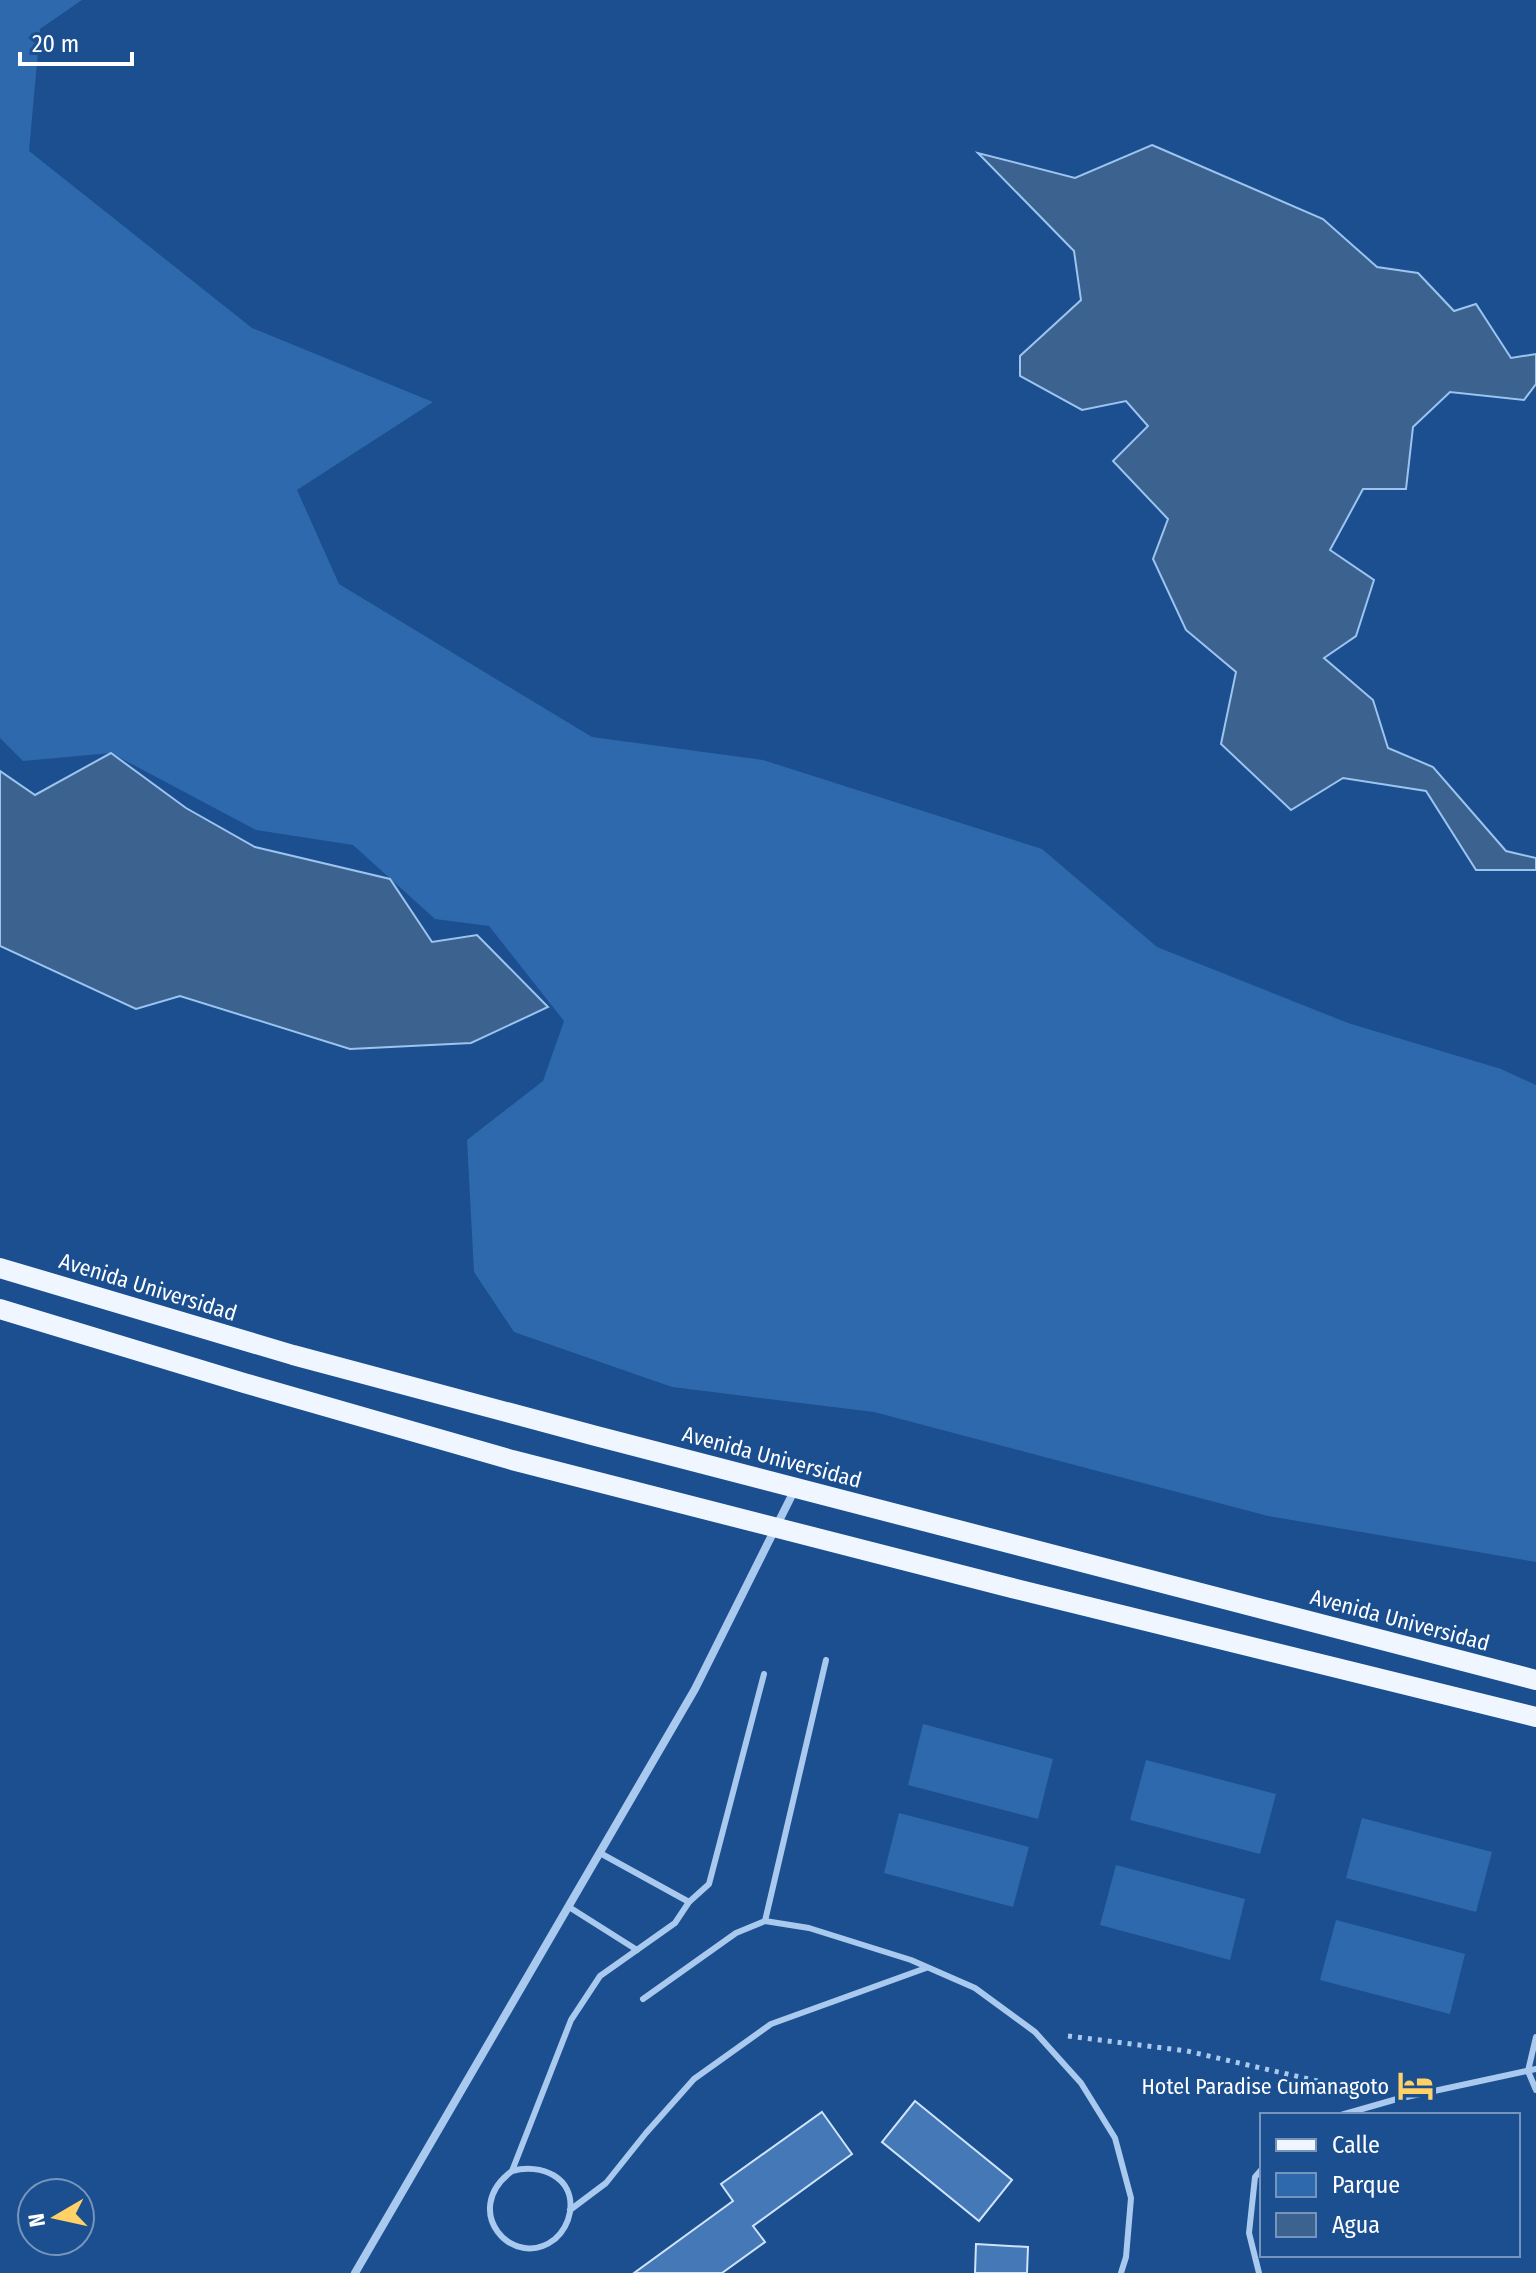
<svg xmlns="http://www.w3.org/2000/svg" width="1536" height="2273" viewBox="0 0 1536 2273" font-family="'Fira Sans Condensed',sans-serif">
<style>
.green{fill:#2e69ad}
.water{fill:#3c6290;stroke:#9cc4f0;stroke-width:2}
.building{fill:#4478b7;stroke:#cfe3fa;stroke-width:2}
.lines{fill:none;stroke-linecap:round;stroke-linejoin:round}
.path{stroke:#a9c9ee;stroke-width:5;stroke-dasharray:4 6;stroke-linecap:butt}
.service{stroke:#a9c9ee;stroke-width:6}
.minor{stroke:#a9c9ee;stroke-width:8}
.primary{stroke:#f0f6ff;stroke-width:20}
.labels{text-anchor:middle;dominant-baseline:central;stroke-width:6;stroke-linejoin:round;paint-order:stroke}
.street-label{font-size:22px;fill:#fff;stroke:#1b4f8f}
.poi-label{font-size:22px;fill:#fff;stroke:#1b4f8f;text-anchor:end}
</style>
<rect width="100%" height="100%" fill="#1b4f8f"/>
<g class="green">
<polygon points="0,0 82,0 40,29 29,151 252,328 433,402 297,490 339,584 592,737 763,760 1042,849 1157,947 1348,1023 1501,1069 1536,1085 1536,1562 1268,1516 874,1412 672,1387 514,1332 474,1272 467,1140 543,1081 564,1021 489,926 435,919 353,845 256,830 111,753 23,761 0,738"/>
<polygon points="923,1724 1053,1759 1038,1819 908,1785"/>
<polygon points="1146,1760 1276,1794 1260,1854 1130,1820"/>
<polygon points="899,1813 1029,1847 1013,1907 884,1873"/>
<polygon points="1362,1818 1492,1852 1476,1912 1346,1878"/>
<polygon points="1116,1865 1245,1899 1230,1960 1100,1925"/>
<polygon points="1336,1920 1465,1954 1450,2014 1320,1980"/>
</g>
<g class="water">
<polygon points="1152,145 1323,219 1377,267 1418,273 1454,311 1476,304 1511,358 1536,354 1536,384 1524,400 1450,392 1413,427 1406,489 1363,489 1330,550 1374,580 1356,636 1324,658 1373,700 1388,748 1433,767 1506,851 1536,858 1536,870 1476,870 1426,791 1343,778 1291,810 1221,744 1236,672 1186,630 1153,559 1168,519 1113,461 1148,426 1126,401 1082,410 1020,376 1020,356 1081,300 1074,251 978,153 1075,178"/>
<polygon points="111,753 186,808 255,847 390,879 432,942 477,935 548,1007 471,1043 350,1049 180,996 136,1009 0,946 0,771 35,795"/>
</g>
<g class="building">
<polygon points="915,2101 1012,2180 979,2221 882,2142"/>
<polygon points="822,2112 852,2154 753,2226 765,2242 722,2273 634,2273 733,2201 721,2184"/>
<polygon points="976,2244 1028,2247 1027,2273 975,2273"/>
</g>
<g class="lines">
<polyline class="path" points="1068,2036 1187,2051 1348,2088"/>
<g class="service">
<polyline points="600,1853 689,1902"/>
<polyline points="569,1907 637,1950"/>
<polyline points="765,1921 826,1660"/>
<polyline points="643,1999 736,1933 765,1921 809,1928 911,1960 975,1988 1035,2032 1081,2083 1115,2138 1131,2198 1126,2257 1121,2273"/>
<polyline points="1536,2037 1528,2071 1536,2090"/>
<polyline points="1341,2115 1397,2099 1536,2069"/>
<path d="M512,2171C541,2163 575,2177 570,2212C568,2223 563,2232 555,2239C513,2272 459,2210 512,2171L571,2020L600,1976L675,1923L689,1902L709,1884L764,1674"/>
<polyline points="570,2210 606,2183 646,2133 694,2079 771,2024 926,1968"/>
<polyline points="1259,2273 1249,2233 1255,2177 1262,2169"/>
</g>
<polyline class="minor" points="355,2273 695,1689 795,1489"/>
<g class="primary">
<polyline points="0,1268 293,1355 596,1436 1536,1680"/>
<polyline points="0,1309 244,1383 512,1460 1012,1588 1536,1717"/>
</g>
</g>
<defs>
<symbol id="hotel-bare" viewBox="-9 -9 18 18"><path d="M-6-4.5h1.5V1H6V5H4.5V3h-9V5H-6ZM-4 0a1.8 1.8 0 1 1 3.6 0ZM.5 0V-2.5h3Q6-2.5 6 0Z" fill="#ffd166" stroke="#1b4f8f" stroke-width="2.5" paint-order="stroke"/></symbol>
</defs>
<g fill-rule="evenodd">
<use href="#hotel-bare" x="1390" y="2060" width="51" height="51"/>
</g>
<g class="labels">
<g class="street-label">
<text transform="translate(148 1287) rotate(17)">Avenida Universidad</text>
<text transform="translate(772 1457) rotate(15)">Avenida Universidad</text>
<text transform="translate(1400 1620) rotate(15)">Avenida Universidad</text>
</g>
<g class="poi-label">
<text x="1389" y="2086">Hotel Paradise Cumanagoto</text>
</g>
</g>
<rect x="1260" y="2113" width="260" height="144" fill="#1b4f8f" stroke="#7695bc" stroke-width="2"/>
<rect x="1276" y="2139" width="40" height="12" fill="#f0f6ff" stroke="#7695bc" stroke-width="2"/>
<text x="1332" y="2153" font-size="24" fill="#ffffff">Calle</text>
<rect x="1276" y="2173" width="40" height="24" fill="#2e69ad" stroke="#7695bc" stroke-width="2"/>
<text x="1332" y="2193" font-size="24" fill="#ffffff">Parque</text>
<rect x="1276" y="2213" width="40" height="24" fill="#3c6290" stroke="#7695bc" stroke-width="2"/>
<text x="1332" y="2233" font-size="24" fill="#ffffff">Agua</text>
<g transform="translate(56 2217) rotate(261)"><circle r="38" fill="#1b4f8f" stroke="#7695bc" stroke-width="2"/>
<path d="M0-6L14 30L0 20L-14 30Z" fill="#ffd166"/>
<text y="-12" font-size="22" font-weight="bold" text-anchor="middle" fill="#ffffff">N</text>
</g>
<path d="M20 52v12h112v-12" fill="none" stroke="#ffffff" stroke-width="4"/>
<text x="32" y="52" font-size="24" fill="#ffffff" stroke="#1b4f8f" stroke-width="6" paint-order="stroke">20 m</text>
</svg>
